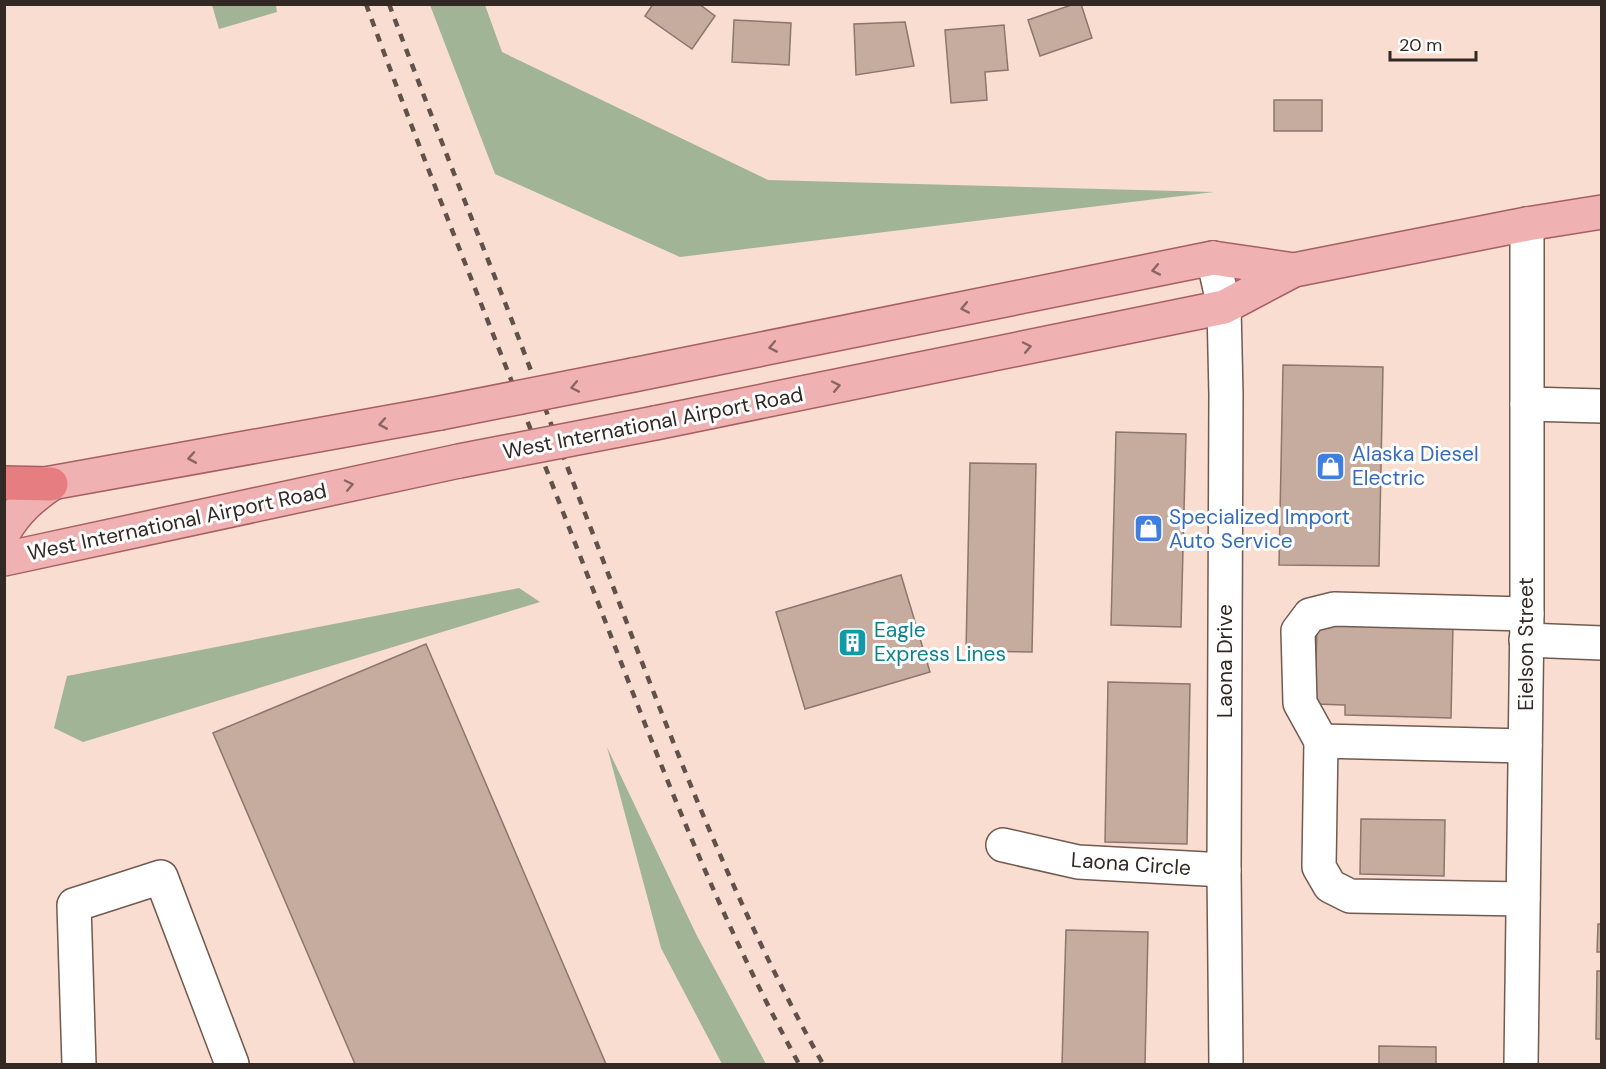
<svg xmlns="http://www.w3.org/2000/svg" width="1606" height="1069" viewBox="0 0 1606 1069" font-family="'DM Sans',sans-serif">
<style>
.forest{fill:#a1b496}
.building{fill:#c5ac9f;stroke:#8d766a;stroke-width:1.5}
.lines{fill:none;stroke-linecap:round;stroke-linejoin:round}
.minor-casing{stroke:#715a4f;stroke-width:36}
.major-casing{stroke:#a76060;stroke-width:36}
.highway-casing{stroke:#a76060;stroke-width:36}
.minor{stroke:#fff;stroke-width:33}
.major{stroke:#f0b1b3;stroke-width:33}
.highway{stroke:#e67d80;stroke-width:33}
.rail{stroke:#60524b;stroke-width:4.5;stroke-dasharray:8 8;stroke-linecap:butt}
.major-bridge-casing{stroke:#a76060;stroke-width:36;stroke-linecap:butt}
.major-bridge{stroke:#f0b1b3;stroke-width:33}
.oneway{stroke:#886664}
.labels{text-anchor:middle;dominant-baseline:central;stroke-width:6;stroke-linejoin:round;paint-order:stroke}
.street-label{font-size:21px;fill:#332924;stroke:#fff}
.shop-label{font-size:21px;fill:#366cbe;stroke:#fff;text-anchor:start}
.culture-label{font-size:21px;fill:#0d838f;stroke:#fff;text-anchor:start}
</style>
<rect width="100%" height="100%" fill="#f8ddd0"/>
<g class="forest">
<polygon points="212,5 276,5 277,12 219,29"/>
<polygon points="430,5 485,5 502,52 768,180 1214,192 680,257 495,174"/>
<polygon points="519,588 540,602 83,742 54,728 67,676"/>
<polygon points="607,747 697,936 766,1064 722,1064 661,948"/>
</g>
<g class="building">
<polygon points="653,4 699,4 715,16 692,49 645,16"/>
<polygon points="1074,4 1081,4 1092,38 1040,56 1028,20"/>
<polygon points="734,20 791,23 789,65 732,62"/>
<polygon points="905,22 914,66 856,75 854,24"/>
<polygon points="1004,25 1008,70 985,72 987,100 951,103 945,30"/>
<rect x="1274" y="100" width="48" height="31"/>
<polygon points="1283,365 1383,367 1379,566 1279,565"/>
<polygon points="1116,432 1186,434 1181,627 1111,625"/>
<polygon points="970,463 1036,464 1032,652 966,651"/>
<polygon points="901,575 930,672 805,709 776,612"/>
<polygon points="1317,622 1453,624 1451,718 1345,715 1345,705 1315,704"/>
<polygon points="426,644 606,1064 355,1064 213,733"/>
<polygon points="1108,682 1190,684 1187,844 1105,842"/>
<polygon points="1361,819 1445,820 1444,876 1360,874"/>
<polygon points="1598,924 1602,924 1602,952 1597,952"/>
<polygon points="1066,930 1148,932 1145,1064 1062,1064"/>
<polygon points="1597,971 1602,971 1602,1039 1596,1039"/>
<polygon points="1379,1046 1436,1047 1436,1064 1379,1064"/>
</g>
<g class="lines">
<defs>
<g id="minor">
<polyline points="1213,258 1224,307 1226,395 1224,870 1226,1064"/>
<polyline points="1527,404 1602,406"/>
<polyline points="1526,640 1602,643"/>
<polyline points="1321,741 1300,703 1298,631 1310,615 1334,609 1527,614"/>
<polyline points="1003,845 1078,862 1224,870"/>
<polyline points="1523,899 1350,896 1330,886 1319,867 1321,741 1525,746"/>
<polyline points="79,1064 74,905 161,877 232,1064"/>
<polyline points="1521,1064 1527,614 1527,224"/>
</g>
<g id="major">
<polyline points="633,375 1213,258 1294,270"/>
<polyline points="655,423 1224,307 1294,270 1527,224 1602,212"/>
<polyline points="23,488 440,413"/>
<path d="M4,532C17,510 31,498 51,484"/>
<polyline points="4,559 459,461"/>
</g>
<polyline id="highway" points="4,483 51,484"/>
</defs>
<use href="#minor" class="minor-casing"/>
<use href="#major" class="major-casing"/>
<use href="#highway" class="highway-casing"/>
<use href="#minor" class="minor"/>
<use href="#major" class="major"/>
<use href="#highway" class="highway"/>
<g class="rail">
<path d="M366,4C430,179 501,352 568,525C640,709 704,891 799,1064"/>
<path d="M389,4C427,105 466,205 506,305C537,386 567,467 598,547C665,723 731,901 823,1064"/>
</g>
<defs>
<g id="major-bridge">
<polyline points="440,413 633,375"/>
<polyline points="459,461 655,423"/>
</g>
</defs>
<use href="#major-bridge" class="major-bridge-casing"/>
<use href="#major-bridge" class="major-bridge"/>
</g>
<defs><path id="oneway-chevron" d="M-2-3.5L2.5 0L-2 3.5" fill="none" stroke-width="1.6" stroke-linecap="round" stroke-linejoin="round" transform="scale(1.5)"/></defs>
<g class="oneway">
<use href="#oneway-chevron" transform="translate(1156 270) rotate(169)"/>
<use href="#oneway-chevron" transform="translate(965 308) rotate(169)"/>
<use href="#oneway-chevron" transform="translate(773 347) rotate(169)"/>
<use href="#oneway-chevron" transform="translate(1027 347) rotate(-12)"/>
<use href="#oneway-chevron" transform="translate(836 386) rotate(-12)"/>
<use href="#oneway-chevron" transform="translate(575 387) rotate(169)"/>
<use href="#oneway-chevron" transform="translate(383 424) rotate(170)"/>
<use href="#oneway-chevron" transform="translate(192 458) rotate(170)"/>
<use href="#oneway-chevron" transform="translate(349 485) rotate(-12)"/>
</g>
<defs>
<symbol id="shop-square" viewBox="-11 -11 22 22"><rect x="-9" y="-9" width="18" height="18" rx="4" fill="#3f7fe0" stroke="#fff"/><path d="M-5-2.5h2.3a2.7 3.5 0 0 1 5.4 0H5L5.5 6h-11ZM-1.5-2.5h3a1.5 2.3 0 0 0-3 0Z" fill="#fff"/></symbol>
<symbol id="building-square" viewBox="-11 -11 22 22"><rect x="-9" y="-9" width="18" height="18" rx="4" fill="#0f9aa8" stroke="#fff"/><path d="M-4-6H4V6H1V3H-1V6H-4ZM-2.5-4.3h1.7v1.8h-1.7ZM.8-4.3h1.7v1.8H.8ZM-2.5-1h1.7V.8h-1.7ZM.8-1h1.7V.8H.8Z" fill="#fff"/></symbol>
</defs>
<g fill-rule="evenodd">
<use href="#shop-square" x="1314" y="450" width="33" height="33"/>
<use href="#shop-square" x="1132" y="512" width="33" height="33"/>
<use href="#building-square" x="836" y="626" width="33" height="33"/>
</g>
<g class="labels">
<g class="street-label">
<text transform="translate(653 423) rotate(-11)">West International Airport Road</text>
<text transform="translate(177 522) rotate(-12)">West International Airport Road</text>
<text transform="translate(1526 644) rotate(-90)">Eielson Street</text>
<text transform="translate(1225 661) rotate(-90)">Laona Drive</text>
<text transform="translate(1131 864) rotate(4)">Laona Circle</text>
</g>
<g class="shop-label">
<text x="1352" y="454">Alaska Diesel<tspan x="1352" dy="24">Electric</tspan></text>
<text x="1169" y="517">Specialized Import<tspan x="1169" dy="24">Auto Service</tspan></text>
</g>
<g class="culture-label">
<text x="874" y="630">Eagle<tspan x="874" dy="24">Express Lines</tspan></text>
</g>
</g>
<rect width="1606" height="1069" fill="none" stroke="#332924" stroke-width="12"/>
<path d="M1390 51v9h86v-9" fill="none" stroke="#332924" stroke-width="3"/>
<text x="1399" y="51" font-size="18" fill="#332924" stroke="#ffffff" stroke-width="4.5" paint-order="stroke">20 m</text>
</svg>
